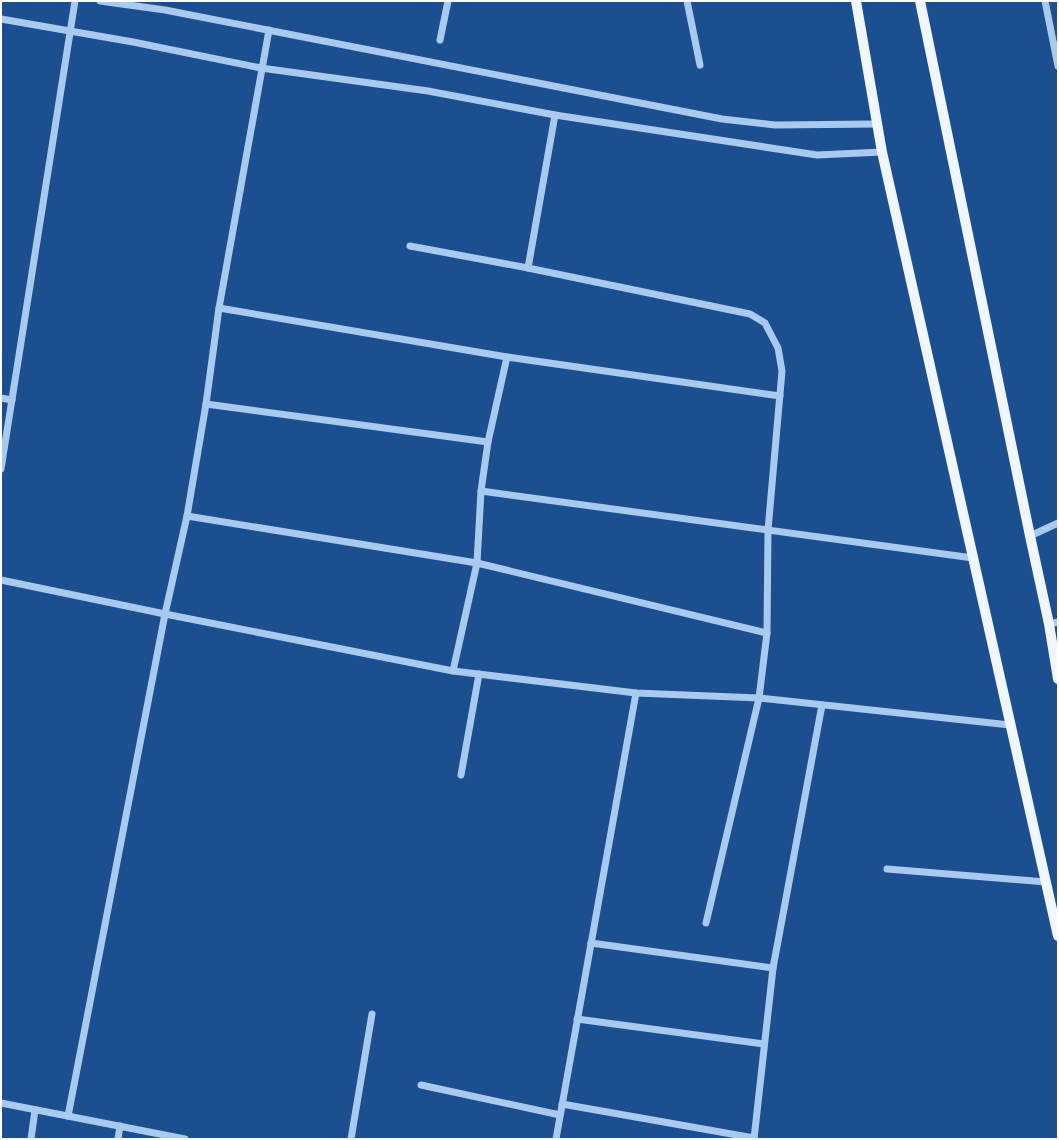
<svg xmlns="http://www.w3.org/2000/svg" width="1059" height="1140" viewBox="0 0 1059 1140" font-family="'IBM Plex Sans',sans-serif">
<style>
.lines{fill:none;stroke-linecap:round;stroke-linejoin:round}
.minor{stroke:#a9c9ee;stroke-width:7}
.major{stroke:#f0f6ff;stroke-width:10}
</style>
<rect width="100%" height="100%" fill="#1b4f8f"/>
<g class="lines">
<g class="minor">
<polyline points="100,1 165,10 722,119 775,125 877,124"/>
<polyline points="687,1 700,65"/>
<polyline points="1045,1 1058,66"/>
<polyline points="1,19 133,42 261,68 428,91 555,115 817,155 882,152"/>
<polyline points="440,40 448,1"/>
<polyline points="410,246 528,268 750,314 765,323 778,348 782,371 768,530 767,633"/>
<polyline points="528,268 555,115"/>
<polyline points="219,308 507,357 780,396"/>
<polyline points="1,398 12,400"/>
<polyline points="206,404 488,442"/>
<polyline points="1,469 75,1"/>
<polyline points="481,491 973,558"/>
<polyline points="187,516 477,563 767,633 759,698 706,923"/>
<polyline points="1030,536 1058,523"/>
<polyline points="1,580 165,614 453,671 636,693 759,698 1010,725"/>
<polyline points="1049,624 1058,622"/>
<polyline points="453,671 477,563 481,491 488,442 507,357"/>
<polyline points="461,775 479,674"/>
<polyline points="887,869 1046,882"/>
<polyline points="591,943 773,968"/>
<polyline points="577,1019 764,1044"/>
<polyline points="421,1085 560,1115"/>
<polyline points="1,1103 185,1139"/>
<polyline points="562,1104 754,1138"/>
<polyline points="68,1116 165,614 187,516 206,404 219,308 269,30"/>
<polyline points="31,1139 35,1110"/>
<polyline points="118,1139 120,1126"/>
<polyline points="351,1139 372,1014"/>
<polyline points="556,1139 636,693"/>
<polyline points="754,1139 773,968 822,705"/>
</g>
<g class="major">
<polyline points="856,1 882,152 1058,936"/>
<polyline points="920,1 1030,536 1049,624 1058,679"/>
</g>
</g>
<rect width="1059" height="1140" fill="none" stroke="#ffffff" stroke-width="4"/>
</svg>
